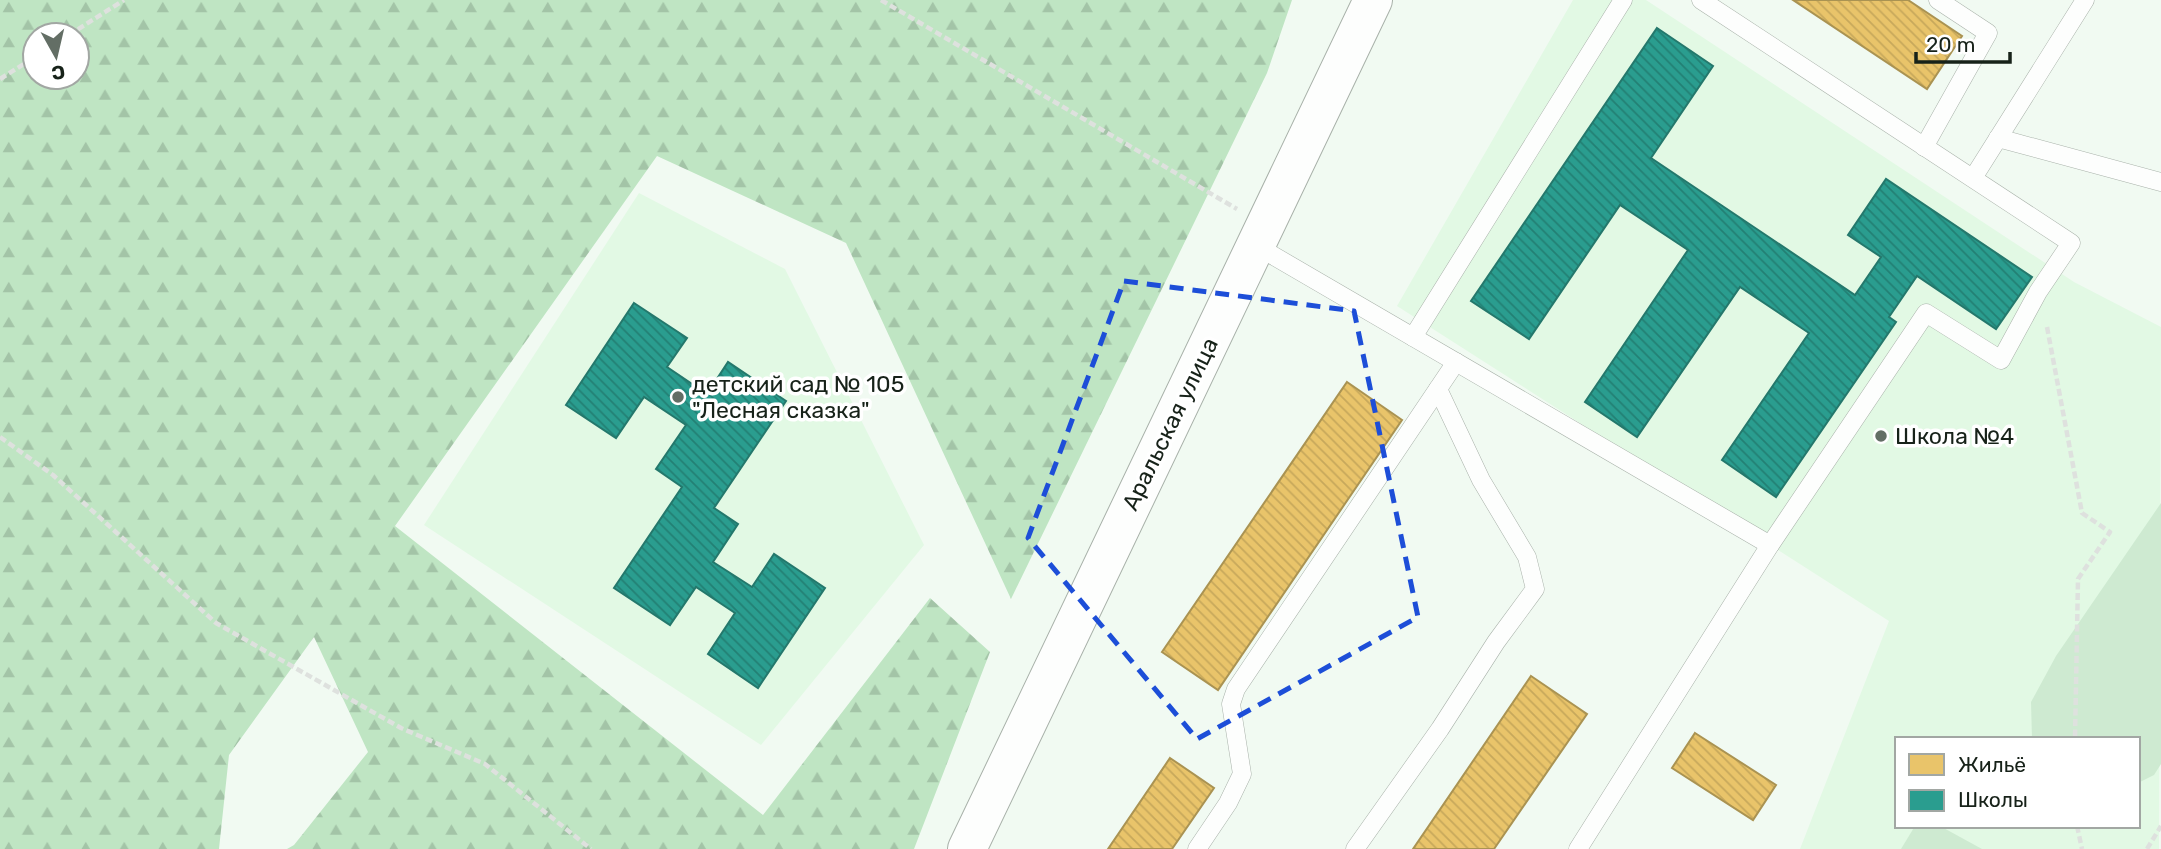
<svg xmlns="http://www.w3.org/2000/svg" width="2161" height="849" viewBox="0 0 2161 849" font-family="Rubik,sans-serif">
<style>
.built{fill:#e2f9e4;fill-rule:evenodd}
.grass{fill:#ceead1}
.forest{fill:url(#forest-firs);fill-rule:evenodd}
.homes{fill:url(#homes-back-hatch);stroke:#aa9352;stroke-width:2}
.schools{fill:url(#schools-back-hatch);stroke:#24786c;stroke-width:2}
.lines{fill:none;stroke-linecap:round;stroke-linejoin:round}
.lane-casing{stroke:#a8b1a9;stroke-width:19}
.secondary-casing{stroke:#a8b1a9;stroke-width:40}
.path{stroke:#dee1de;stroke-width:4.5;stroke-dasharray:7 3.5;stroke-linecap:butt}
.lane{stroke:#fdfefd;stroke-width:18}
.secondary{stroke:#fdfefd;stroke-width:38}
.marked{fill:none;stroke:#1d4ed8;stroke-width:5;stroke-dasharray:14 9;stroke-linejoin:round}
.poi-dot{fill:#636e65;stroke:#fff;stroke-width:2.5}
.labels{text-anchor:middle;dominant-baseline:central;stroke-width:7;stroke-linejoin:round;paint-order:stroke}
.poi-label{font-size:23px;fill:#172219;stroke:#fff;text-anchor:start}
.street-label{font-size:23px;fill:#172219;stroke:#fff}
</style>
<defs>
<pattern id="forest-firs" width="22" height="20" patternUnits="userSpaceOnUse" patternTransform="scale(1.75)"><rect width="22" height="20" fill="#bfe5c3"/><path d="M5 1l3.5 6h-7zM16 11l3.5 6h-7z" fill="#a3c4a7"/></pattern>
<pattern id="homes-back-hatch" width="6" height="6" patternUnits="userSpaceOnUse" patternTransform="scale(1.75)"><rect width="6" height="6" fill="#e9c46a"/><path d="M-1 5l2 2M0 0l6 6M5-1l2 2" fill="none" stroke="#c7a85b"/></pattern>
<pattern id="schools-back-hatch" width="6" height="6" patternUnits="userSpaceOnUse" patternTransform="scale(1.75)"><rect width="6" height="6" fill="#2a9d8f"/><path d="M-1 5l2 2M0 0l6 6M5-1l2 2" fill="none" stroke="#238074"/></pattern>
</defs>
<rect width="100%" height="100%" fill="#f1faf2"/>
<g class="built">
<path d="M1573,0H1646L2074,282L2161,327L2159,849H1800L1889,621L1397,306ZM1897,739H2138V826H1897Z"/>
<polygon points="639,193 785,269 924,545 761,745 424,525"/>
</g>
<g class="grass">
<polygon points="2161,503 2161,764 2154,775 2138,783 2138,739 2032,739 2031,702 2056,656"/>
<polygon points="1915,826 1940,826 1982,849 1901,849"/>
</g>
<path class="forest" d="M0,0H1292L1267,73L1011,599L846,243L657,156L395,526L763,815L930,598L990,652L914,849H287L294,845L368,752L314,637L229,755L219,849H0ZM35,35H77V77H35Z"/>
<g class="homes">
<polygon points="1793,0 1908,0 1962,36 1927,89"/>
<polygon points="1347,382 1402,420 1218,690 1162,652"/>
<polygon points="1531,676 1587,714 1494,849 1413,849"/>
<polygon points="1695,733 1776,785 1753,820 1672,768"/>
<polygon points="1170,758 1214,788 1172,849 1108,849"/>
</g>
<g class="schools">
<polygon points="1657,28 1713,66 1651,158 1855,295 1881,257 1848,235 1886,179 2032,277 1996,329 1917,276 1889,317 1896,322 1776,497 1722,460 1809,333 1740,287 1637,437 1585,402 1688,250 1620,205 1529,339 1471,301"/>
<polygon points="634,303 687,338 667,367 707,394 728,362 786,401 714,508 738,524 713,562 752,587 774,554 825,588 758,688 708,654 735,613 696,587 670,625 614,588 682,487 656,469 686,425 644,397 616,438 566,405"/>
</g>
<g class="lines">
<defs>
<g id="lane">
<polyline points="1998,138 2161,182"/>
<polyline points="1924,147 1988,33 1938,0"/>
<polyline points="1973,178 2085,0"/>
<polyline points="1255,245 1770,545 1926,313 2001,360 2038,292 2071,243 1701,0"/>
<polyline points="1413,337 1623,0"/>
<polyline points="1197,849 1228,803 1242,774 1231,704 1236,689 1456,362"/>
<polyline points="1355,849 1440,729 1496,642 1535,589 1527,557 1481,480 1438,389"/>
<polyline points="1578,849 1770,545"/>
</g>
<polyline id="secondary" points="967,849 1373,0"/>
</defs>
<use href="#lane" class="lane-casing"/>
<use href="#secondary" class="secondary-casing"/>
<g class="path">
<polyline points="881,0 1237,209"/>
<polyline points="69,35 124,0"/>
<polyline points="0,79 35,57"/>
<polyline points="2047,327 2082,513 2110,532 2078,579 2075,739"/>
<polyline points="0,437 53,475 216,623 401,728 485,764 591,849"/>
<polyline points="2077,826 2082,849"/>
<polyline points="2147,849 2161,826"/>
</g>
<use href="#lane" class="lane"/>
<use href="#secondary" class="secondary"/>
</g>
<path class="marked" d="M1124,281L1354,311L1418,617L1197,739L1028,538Z"/>
<g class="poi-dot">
<circle cx="678" cy="397" r="7"/>
<circle cx="1881" cy="436" r="7"/>
</g>
<g class="labels">
<g class="poi-label">
<text x="692" y="384">детский сад № 105<tspan x="692" dy="26">"Лесная сказка"</tspan></text>
<text x="1895" y="436">Школа №4</text>
</g>
<g class="street-label">
<text transform="translate(1170 424) rotate(-64)">Аральская улица</text>
</g>
</g>
<rect x="1895" y="737" width="245" height="91" fill="#ffffff" stroke="#a2a7a3" stroke-width="2"/>
<rect x="1909" y="754" width="35" height="21" fill="#e9c46a" stroke="#a2a7a3" stroke-width="2"/>
<text x="1958" y="772" font-size="21" fill="#172219">Жильё</text>
<rect x="1909" y="790" width="35" height="21" fill="#2a9d8f" stroke="#a2a7a3" stroke-width="2"/>
<text x="1958" y="807" font-size="21" fill="#172219">Школы</text>
<g transform="translate(56 56) rotate(172)"><circle r="33" fill="#ffffff" stroke="#a2a7a3" stroke-width="2"/>
<path d="M0-5L12 26L0 18L-12 26Z" fill="#636e65"/>
<text y="-10" font-size="19" font-weight="bold" text-anchor="middle" fill="#172219">С</text>
</g>
<path d="M1916 52v10h94v-10" fill="none" stroke="#172219" stroke-width="3.5"/>
<text x="1926" y="52" font-size="21" fill="#172219" stroke="#ffffff" stroke-width="5" paint-order="stroke">20 m</text>
</svg>
